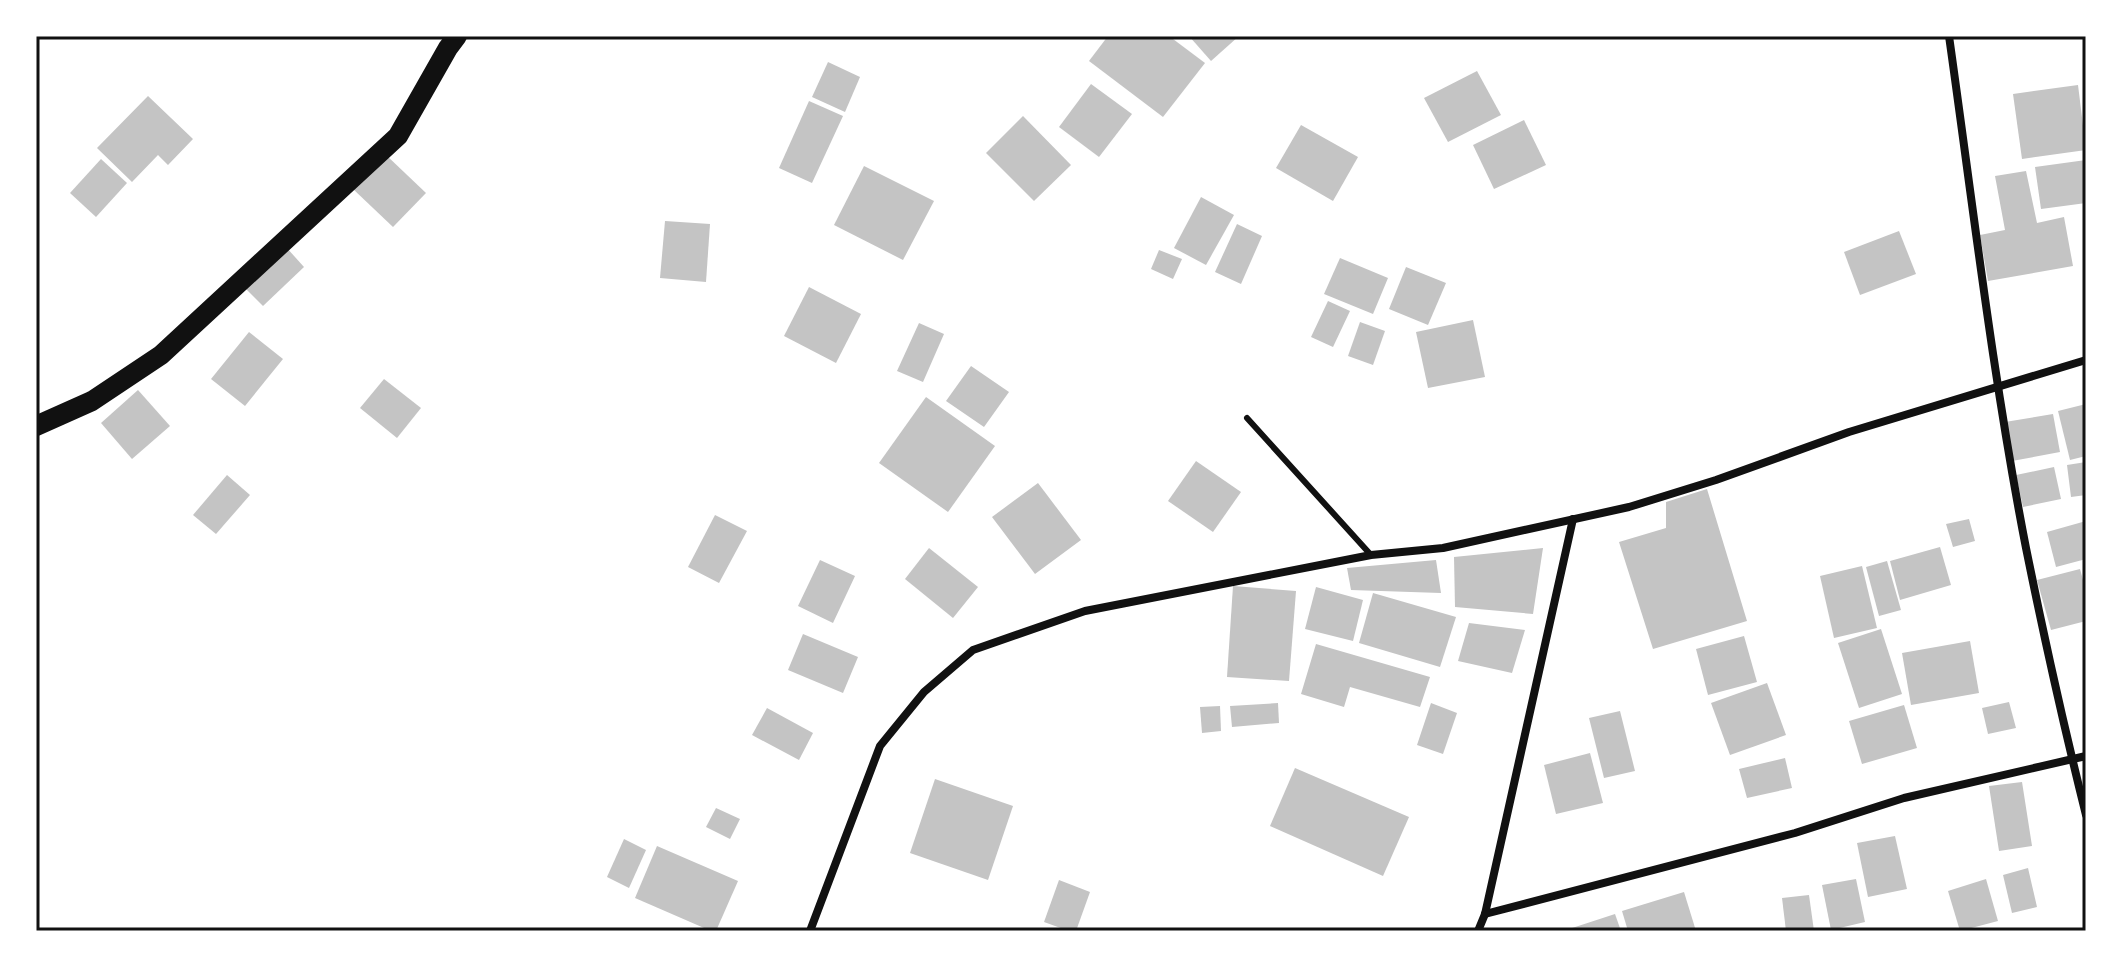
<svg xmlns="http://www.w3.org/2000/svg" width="2122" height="967" viewBox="0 0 2122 967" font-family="Quicksand,sans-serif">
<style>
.building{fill:#c4c4c4}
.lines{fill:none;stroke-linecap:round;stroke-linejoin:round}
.service{stroke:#111;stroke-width:6}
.minor{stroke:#111;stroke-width:8}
.primary{stroke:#111;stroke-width:20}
.neatline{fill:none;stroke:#111;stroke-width:3}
</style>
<rect width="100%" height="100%" fill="#fff"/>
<g class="building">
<polygon points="1108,36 1169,36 1205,63 1163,117 1089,61"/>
<polygon points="1189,36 1239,36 1211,61"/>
<polygon points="828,62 860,77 845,112 812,97"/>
<polygon points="1477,71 1501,115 1448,142 1424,98"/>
<polygon points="1091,84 1132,114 1099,157 1059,127"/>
<polygon points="2078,85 2086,150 2022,159 2013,94"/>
<polygon points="148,96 193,139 168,165 158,155 132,182 97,148"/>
<polygon points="809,101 843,116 812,183 779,168"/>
<polygon points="1023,116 1071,165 1034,201 986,153"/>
<polygon points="1524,120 1546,165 1494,189 1473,145"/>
<polygon points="1301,125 1358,157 1333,201 1276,168"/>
<polygon points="385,154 426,193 393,227 353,189"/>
<polygon points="101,159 127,183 96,217 70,193"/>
<polygon points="2086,160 2086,203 2041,209 2035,167"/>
<polygon points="864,166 934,201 903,260 834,225"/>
<polygon points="2026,171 2037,223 2064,217 2073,266 1988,281 1980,235 2005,230 1995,176"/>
<polygon points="1201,197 1234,215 1206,265 1174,248"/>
<polygon points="665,221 710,224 706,282 660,278"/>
<polygon points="1237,224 1262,236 1241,284 1215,272"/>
<polygon points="1899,231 1916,274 1860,295 1844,252"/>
<polygon points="286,247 304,267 263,306 244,287"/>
<polygon points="1159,250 1182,259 1173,279 1151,269"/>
<polygon points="1340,258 1388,278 1373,314 1324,294"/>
<polygon points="1406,267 1446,283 1428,325 1389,309"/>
<polygon points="809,287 861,314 836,363 784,336"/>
<polygon points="1328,301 1350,311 1333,347 1311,337"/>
<polygon points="1473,320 1485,377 1428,388 1416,332"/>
<polygon points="1360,322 1385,331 1373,365 1348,356"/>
<polygon points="919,323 944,334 923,382 897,371"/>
<polygon points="249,332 283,359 245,406 211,379"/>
<polygon points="971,366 1009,392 984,427 946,401"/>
<polygon points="384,379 421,408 397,438 360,408"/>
<polygon points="138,390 170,426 132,459 101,423"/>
<polygon points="926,397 995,446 948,512 879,463"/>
<polygon points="2086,404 2086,456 2070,460 2058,411"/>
<polygon points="2053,414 2060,452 2012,461 2005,422"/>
<polygon points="1196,461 1241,492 1213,532 1168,501"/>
<polygon points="2086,462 2086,495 2071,497 2067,465"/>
<polygon points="2054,467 2061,499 2023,507 2016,475"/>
<polygon points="227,475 250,495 216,534 193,515"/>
<polygon points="1038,483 1081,540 1035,574 992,517"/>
<polygon points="1707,489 1747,621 1653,649 1619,542 1666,528 1666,502"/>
<polygon points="715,515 747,531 719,583 688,567"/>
<polygon points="1969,519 1975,541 1953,547 1946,524"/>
<polygon points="2086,521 2086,559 2056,567 2047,532"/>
<polygon points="1940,547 1951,585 1900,600 1890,561"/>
<polygon points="929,548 978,587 953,618 905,579"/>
<polygon points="1543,548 1533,614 1455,607 1454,557"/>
<polygon points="820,560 855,576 833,623 798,606"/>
<polygon points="1436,560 1441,593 1351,590 1347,568"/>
<polygon points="1887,561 1901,610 1879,616 1866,567"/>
<polygon points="1862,566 1877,628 1834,638 1820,576"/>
<polygon points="2080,569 2086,591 2086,621 2051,630 2037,580"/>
<polygon points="1233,586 1296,591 1289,681 1227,677"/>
<polygon points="1316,587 1363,600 1353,641 1305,629"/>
<polygon points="1373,593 1456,617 1440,667 1359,643"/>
<polygon points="1469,623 1525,630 1512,673 1458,661"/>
<polygon points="1881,629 1902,694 1859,708 1838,643"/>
<polygon points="803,634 858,657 843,693 788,670"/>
<polygon points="1744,636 1757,682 1708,695 1696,649"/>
<polygon points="1970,641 1979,693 1911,705 1902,653"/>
<polygon points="1316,644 1430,677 1420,707 1350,687 1344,707 1301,694"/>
<polygon points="1767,683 1786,735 1730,755 1711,703"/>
<polygon points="2009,702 2016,728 1988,734 1982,708"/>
<polygon points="1278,703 1279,723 1232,727 1230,706"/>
<polygon points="1431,703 1457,713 1443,754 1417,745"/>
<polygon points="1904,705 1917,748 1862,764 1849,721"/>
<polygon points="1220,706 1221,731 1202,733 1200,707"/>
<polygon points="767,708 813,733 799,760 752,735"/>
<polygon points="1620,711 1635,771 1604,778 1589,718"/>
<polygon points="1590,753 1603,803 1556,814 1544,765"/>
<polygon points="1785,758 1792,788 1747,798 1739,769"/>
<polygon points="1295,768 1409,817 1383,876 1270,826"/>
<polygon points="935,779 1013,806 988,880 910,853"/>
<polygon points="2022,782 2032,846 1999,851 1989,786"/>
<polygon points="716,808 740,819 730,839 706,827"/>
<polygon points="1895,836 1907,889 1868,897 1857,843"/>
<polygon points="624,839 646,850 629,888 607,877"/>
<polygon points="657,846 738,881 716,931 711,931 635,898"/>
<polygon points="2028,868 2037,907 2012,913 2003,875"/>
<polygon points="1856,879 1865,922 1831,930 1822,885"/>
<polygon points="1986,879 1998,921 1960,931 1948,891"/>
<polygon points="1059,880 1090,892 1076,931 1069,931 1044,922"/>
<polygon points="1684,892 1696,931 1628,931 1622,911"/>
<polygon points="1809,895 1814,931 1786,931 1782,898"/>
<polygon points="1615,914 1621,931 1566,931 1566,930"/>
</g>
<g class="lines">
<polyline class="service" points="1247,418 1371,555"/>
<g class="minor">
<path d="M1949,36C1973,206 1993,379 2026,548C2044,637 2064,727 2086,815"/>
<polyline points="1485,914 1795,833 1904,798 2086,756"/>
<polyline points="810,931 880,746 924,692 973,650 1085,611 1371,555 1443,548 1629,507 1716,480 1849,432 2086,360"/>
<polyline points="1478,931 1485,914 1573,519"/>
</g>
<polyline class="primary" points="36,426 92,401 161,355 398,136 448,48 457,36"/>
</g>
<rect width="2122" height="967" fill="none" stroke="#ffffff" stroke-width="76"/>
<rect x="38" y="38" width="2046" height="891" class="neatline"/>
</svg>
